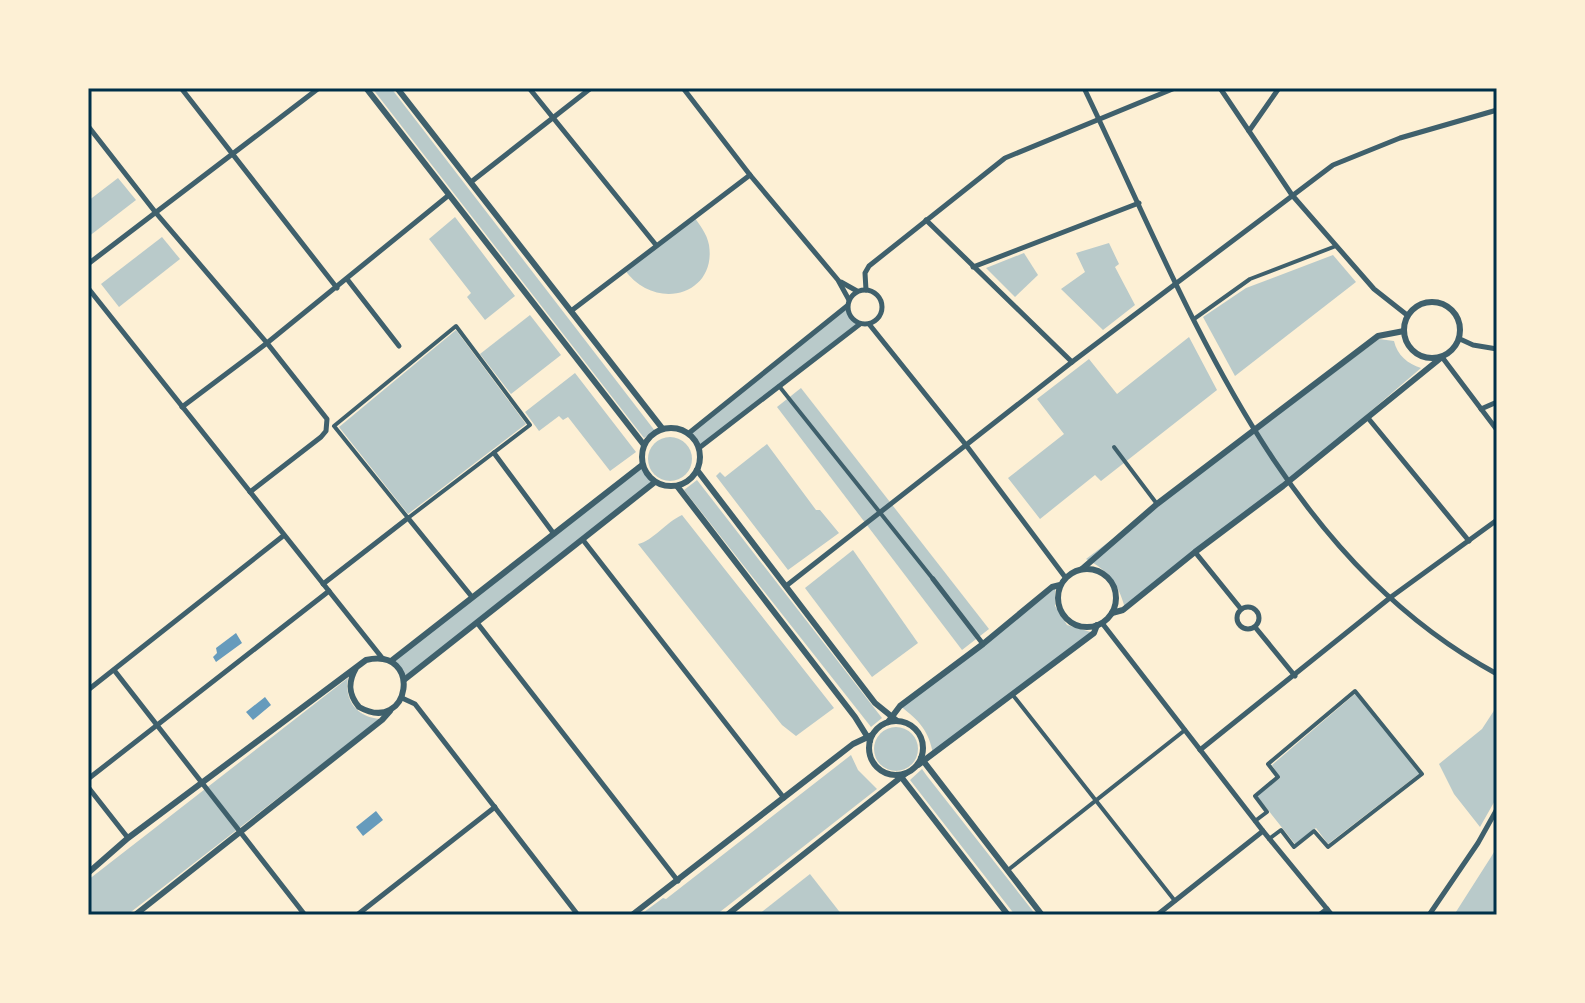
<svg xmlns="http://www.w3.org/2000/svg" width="1585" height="1003" viewBox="0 0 1585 1003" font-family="'PT Sans',sans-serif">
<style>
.green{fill:#b9caca}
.water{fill:#669bbc}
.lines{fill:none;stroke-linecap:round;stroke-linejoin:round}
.pedestrian{stroke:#3f606c;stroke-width:4}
.minor{stroke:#3f606c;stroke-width:5}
.tertiary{stroke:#3f606c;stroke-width:6}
.neatline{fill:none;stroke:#003049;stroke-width:3}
</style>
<rect width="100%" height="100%" fill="#fdf0d5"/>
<g class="green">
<polygon points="372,88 391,88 655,431 644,438"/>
<polygon points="118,178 136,200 88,237 88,201"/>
<polygon points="455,217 515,296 485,320 467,297 471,293 429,239"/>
<path d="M694,217C700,225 707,234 709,245C717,295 655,313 624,269Z"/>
<polygon points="162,237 180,259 119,307 101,284"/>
<polygon points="1109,243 1119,264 1115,267 1135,305 1103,330 1061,289 1085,272 1076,253"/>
<polygon points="1024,253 1038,275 1015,297 986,268"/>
<polygon points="1333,255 1356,282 1235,376 1203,317 1246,288"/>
<polygon points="847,306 849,316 860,324 699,448 689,433"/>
<polygon points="530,315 561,355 511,394 480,354"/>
<polygon points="456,330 526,424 408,514 339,427"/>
<polygon points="1189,337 1217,390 1101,481 1095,475 1040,519 1008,478 1064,434 1037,399 1089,359 1117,394"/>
<path d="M1379,339L1394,341C1397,355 1408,364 1421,368L1288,482L1125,608C1118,583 1109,571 1086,559Z"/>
<polygon points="575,373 636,452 610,471 568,417 563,420 559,416 539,431 525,412"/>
<polygon points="801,388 989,629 962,650 777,407"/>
<circle cx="670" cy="459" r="22"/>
<polygon points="767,444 816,510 820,510 839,533 788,570 716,476 720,472 725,477"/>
<polygon points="642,465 655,482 404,680 391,661"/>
<polygon points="697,480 882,718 871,727 684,490"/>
<path d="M682,515L834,708L796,736L782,725L638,544C653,541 666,522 682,515Z"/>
<polygon points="853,550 918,643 872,677 805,588"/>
<path d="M1055,584V606L1067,625L1094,633L933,754C929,731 919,720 900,706Z"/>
<path d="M348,678C344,701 357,717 380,719L127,915H88V880Z"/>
<polygon points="1356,693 1420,773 1328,844 1316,828 1295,844 1257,796 1280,778 1272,765"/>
<polygon points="1497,706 1497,797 1480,827 1454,794 1439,764 1482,729"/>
<circle cx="896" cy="749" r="22"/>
<polygon points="851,755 858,770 877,789 716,915 640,915 663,898 666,899"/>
<polygon points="922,769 927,776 1036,915 1015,915 910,780"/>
<polygon points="1497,847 1497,915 1454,915 1491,857"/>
<polygon points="810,874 842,915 758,915"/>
</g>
<g class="water">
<polygon points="236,633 242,643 216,662 213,657 217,653 216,648"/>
<polygon points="265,697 271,705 253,720 246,712"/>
<polygon points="376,811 383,820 363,836 356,827"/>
</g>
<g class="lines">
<g class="pedestrian">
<polyline points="1194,319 1250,279 1336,246"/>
<polygon points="456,326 530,425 408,518 334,426"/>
<polyline points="779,386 933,579"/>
<polyline points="1114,447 1157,504"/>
<polyline points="1012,694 1175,901"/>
<polyline points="1255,821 1267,812 1255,796 1278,777 1268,764 1355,691 1422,774 1328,847 1314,831 1294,847 1281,830 1269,839"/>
<polyline points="1008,870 1185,730"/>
</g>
<g class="minor">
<polyline points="181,88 337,288"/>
<polyline points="529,88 656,245"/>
<polyline points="683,88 750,175 838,280 849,300"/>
<path d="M1084,88C1187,302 1276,554 1497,674"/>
<polyline points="1220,88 1292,195 1374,289 1407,315"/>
<polyline points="88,126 156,213 267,343 327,419 326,431 321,437 250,492"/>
<polyline points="1249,131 1279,88"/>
<polyline points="471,182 591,88"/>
<polyline points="926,220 1072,362"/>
<polyline points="88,264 319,88"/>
<polyline points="973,267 1139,203"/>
<polyline points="347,279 399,346"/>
<polyline points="841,282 857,291"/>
<polyline points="88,288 383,659"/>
<circle cx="865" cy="307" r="17"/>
<polyline points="866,290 865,273 869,266 1005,158 1175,88"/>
<polyline points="571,311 750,175"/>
<polyline points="869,324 966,445 1065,577"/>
<polyline points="1460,339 1473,345 1497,349"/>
<polyline points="1442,357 1497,430"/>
<polyline points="182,407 267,343 449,195"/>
<polyline points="1481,409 1497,402"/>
<polyline points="1368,418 1469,541"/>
<polyline points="689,433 847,306"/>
<polyline points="699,448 860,324"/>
<polyline points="494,453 554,534"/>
<polyline points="583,540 784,798"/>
<polyline points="1195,552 1241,609"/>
<polyline points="933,579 983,644"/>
<polyline points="323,584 408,518 472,597"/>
<polyline points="786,586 1072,362 1333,165 1400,138 1497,110"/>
<circle cx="1248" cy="618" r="11"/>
<polyline points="1102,623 1263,831 1332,915"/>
<polyline points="478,624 678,881"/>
<polyline points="1255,627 1295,676"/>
<polyline points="114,670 305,915"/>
<polyline points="88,690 283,536"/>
<polyline points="402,698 415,704 578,915"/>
<polyline points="1200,750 1391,597 1497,520"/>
<polyline points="88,779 329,591"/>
<polyline points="88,787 128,838"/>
<polyline points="357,915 495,807"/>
<polyline points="1157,915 1263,831"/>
<polyline points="1319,915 1327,909"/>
<polyline points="1429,915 1478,843 1497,809"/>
</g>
<g class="tertiary">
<polyline points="366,88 644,445"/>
<polyline points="397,88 662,428"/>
<circle cx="1432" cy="330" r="28"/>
<circle cx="671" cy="457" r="29"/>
<polyline points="697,470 875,703 896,720"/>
<polyline points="677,486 855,717 870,741"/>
<circle cx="1087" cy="598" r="29"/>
<polyline points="1082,569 1157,504 1378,336 1404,331"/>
<polyline points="1112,613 1123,610 1195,552 1283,486 1442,357"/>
<polyline points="391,661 642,465"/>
<polyline points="404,680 655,482"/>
<circle cx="896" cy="748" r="27"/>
<polyline points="888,722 900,706 983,644 1052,587 1060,585"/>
<polyline points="921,758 1042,915"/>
<polyline points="918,765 1094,633 1097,625"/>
<polyline points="897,775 902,778 1008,915"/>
<path d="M88,873L128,838L366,660C423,646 411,736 359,707C348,694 348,682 356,668"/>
<polyline points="135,915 382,720 390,711"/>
<polyline points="632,915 853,744 872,735"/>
<polyline points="727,915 905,774"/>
</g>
</g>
<rect width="1585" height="1003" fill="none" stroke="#fdf0d5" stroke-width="180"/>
<rect x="90" y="90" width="1405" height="823" class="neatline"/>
</svg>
